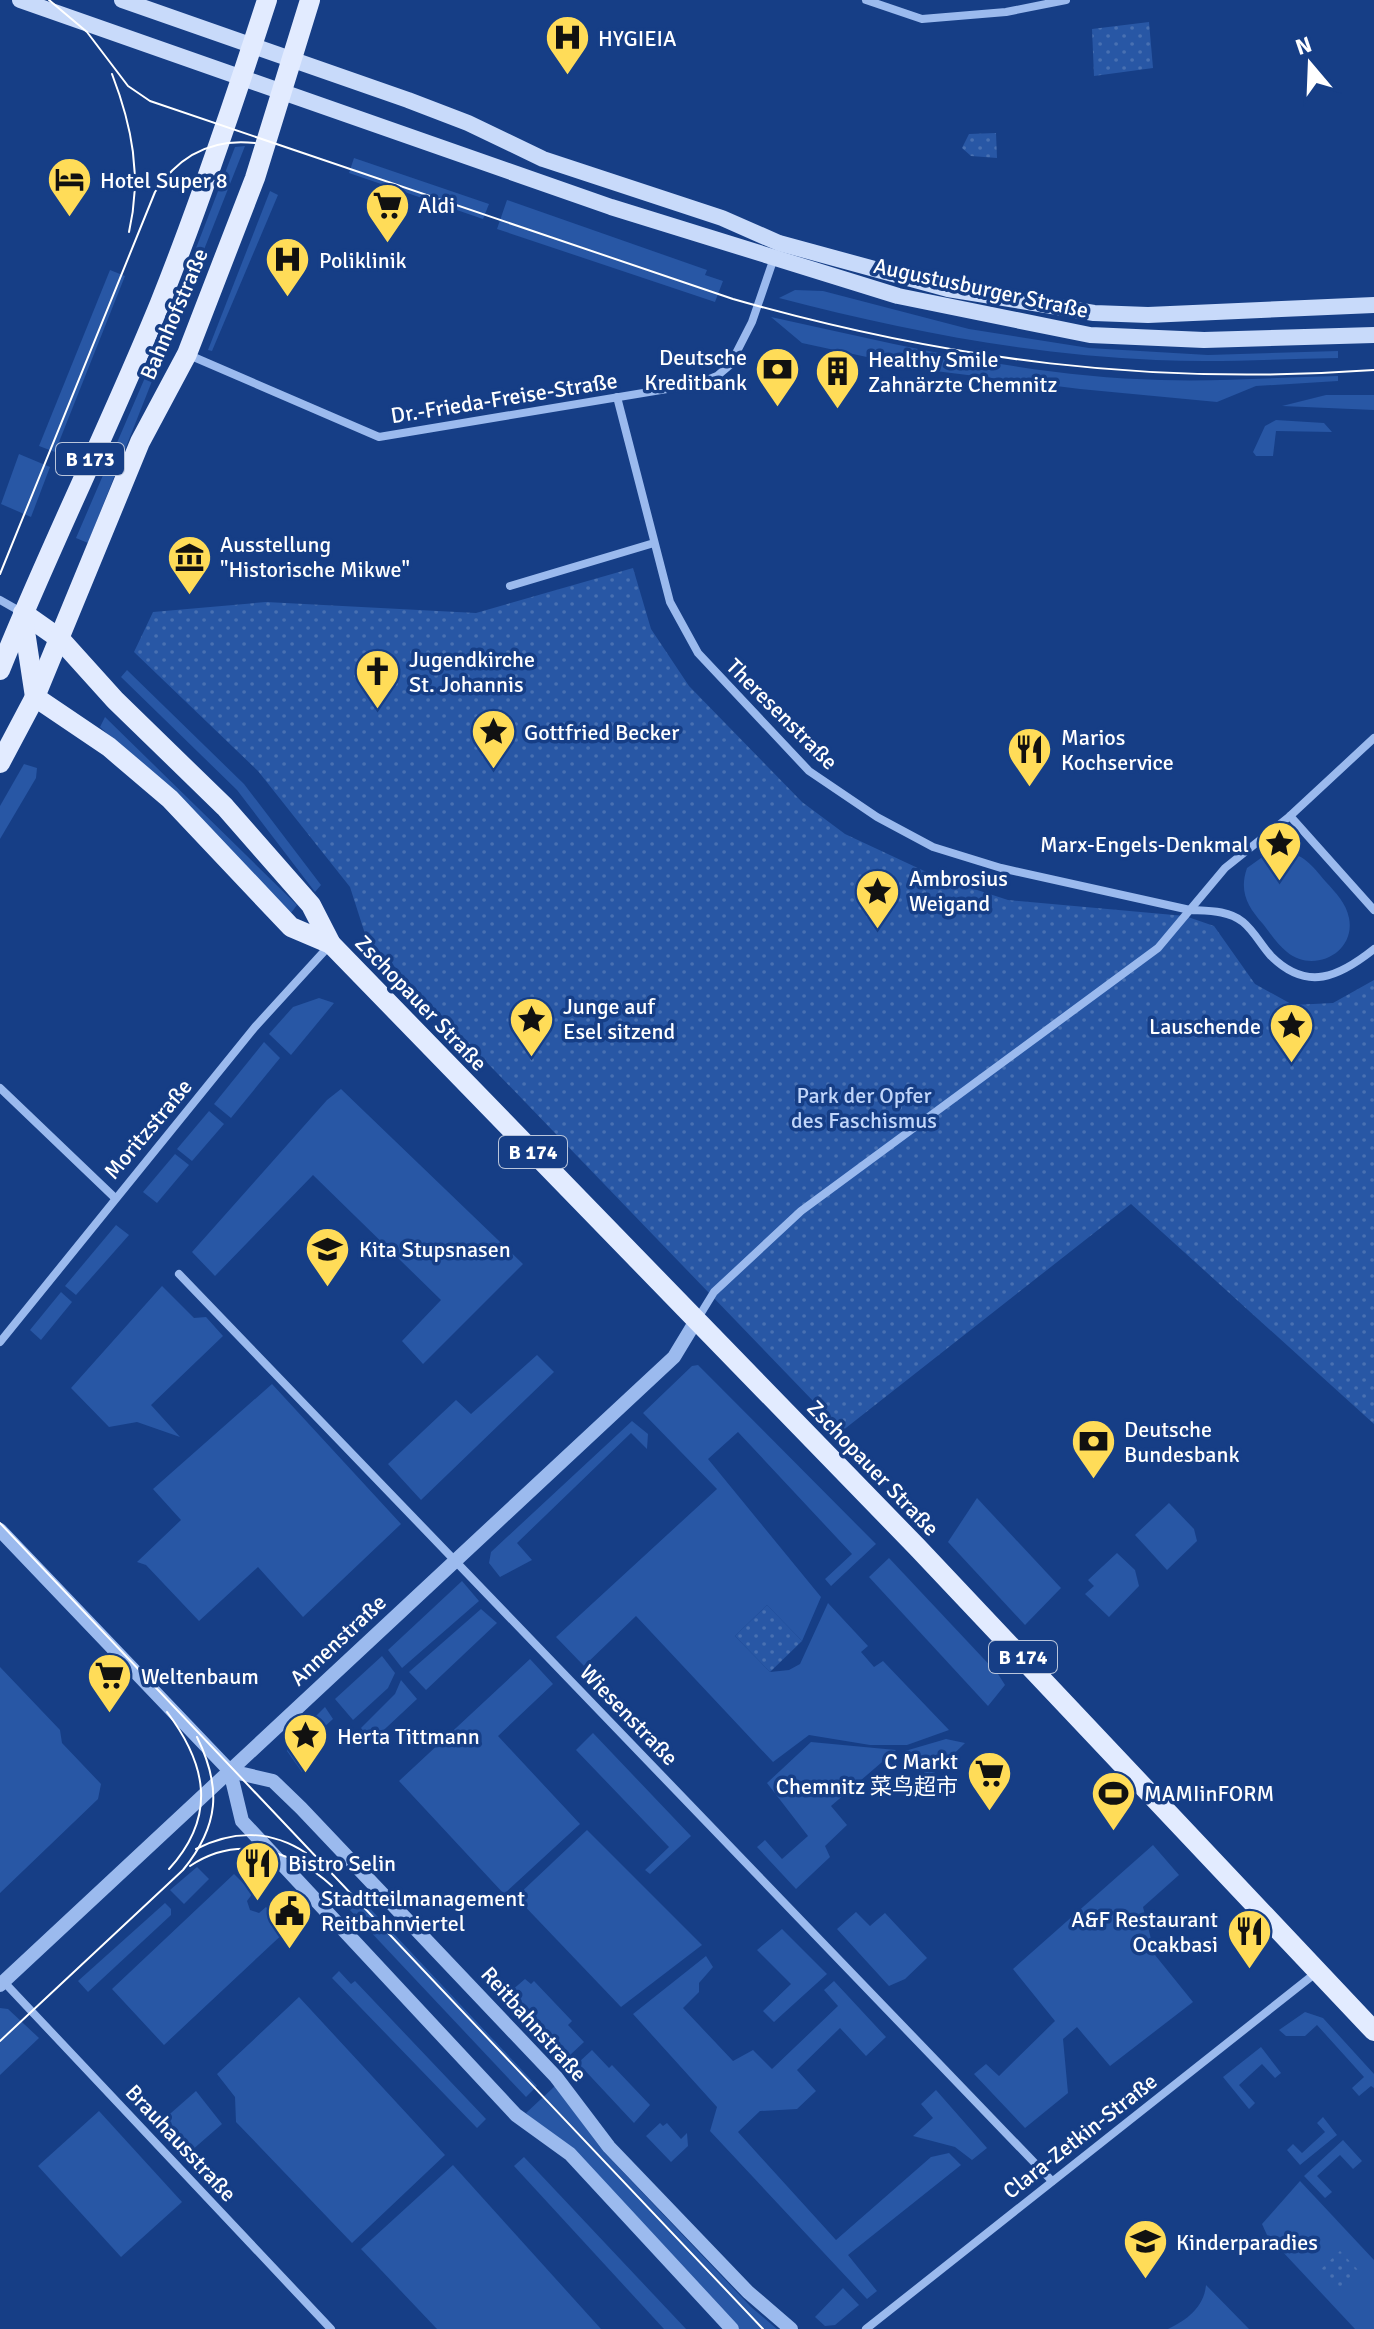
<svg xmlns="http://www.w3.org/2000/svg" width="1374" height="2329" viewBox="0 0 1374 2329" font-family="Signika,'Noto Sans SC',sans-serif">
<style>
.green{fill:#2857a5}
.park{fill:url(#park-dots)}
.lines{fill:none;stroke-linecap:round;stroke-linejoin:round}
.minor{stroke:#9bbaee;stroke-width:8}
.tertiary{stroke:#9bbaee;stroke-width:14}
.secondary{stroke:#c8dafa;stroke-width:16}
.primary{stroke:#e2ebff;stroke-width:20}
.tram{stroke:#fff;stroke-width:2}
.labels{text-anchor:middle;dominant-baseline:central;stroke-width:7;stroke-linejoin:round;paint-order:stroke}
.shield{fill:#163e86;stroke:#b9c5db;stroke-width:2}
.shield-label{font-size:20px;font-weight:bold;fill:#fff}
.poi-label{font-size:22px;fill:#fff;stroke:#163e86;text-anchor:start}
.street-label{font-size:22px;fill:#fff;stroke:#163e86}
.park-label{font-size:22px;fill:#c1d6fa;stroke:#163e86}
</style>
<defs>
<pattern id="park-dots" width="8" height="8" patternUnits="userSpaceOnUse" patternTransform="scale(2)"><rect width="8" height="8" fill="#2857a5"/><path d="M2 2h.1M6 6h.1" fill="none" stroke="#4870b2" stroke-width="1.8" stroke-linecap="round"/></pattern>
</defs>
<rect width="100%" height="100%" fill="#163e86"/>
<g class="green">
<polygon points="245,146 88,543 76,538 156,352 235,147"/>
<polygon points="354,158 489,204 483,219 349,173"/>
<polygon points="270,191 278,195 212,351 208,350"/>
<polygon points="507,200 707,270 705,275 723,281 715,302 497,229"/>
<polygon points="110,270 125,276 55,452 39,446"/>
<path d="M795,290L823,291L969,329L1089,348L1208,355L1338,351V358C1278,359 1217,363 1156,360C1029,355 901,330 779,298Z"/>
<path d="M771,317C899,345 1029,377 1161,380C1220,382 1279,377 1338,376V381L1256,386L1217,402L1080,389L927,370L802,343Z"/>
<polygon points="1326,395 1374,395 1374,410 1282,406"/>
<polygon points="1276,420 1324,423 1332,432 1276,431 1273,456 1256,456 1253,452 1265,426"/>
<polygon points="19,454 50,467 31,517 1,504"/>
<polygon points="127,670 244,784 321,885 315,892 237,790 121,677"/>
<polygon points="105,717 297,905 291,913 224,843 100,727"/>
<polygon points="24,764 37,768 36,778 0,839 0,806"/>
<path d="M1283,850C1304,855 1312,865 1326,882C1336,893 1346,903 1349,918C1356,953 1313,974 1287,952C1278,945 1270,933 1263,924C1247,906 1239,891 1247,868L1268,853Z"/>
<polygon points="319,998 334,1003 291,1055 269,1034 293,1007"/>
<polygon points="264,1042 280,1058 231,1118 214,1104"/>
<polygon points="341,1089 523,1264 423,1364 402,1341 441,1300 313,1175 215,1276 192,1252 327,1100"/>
<polygon points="209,1111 224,1124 192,1161 177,1149"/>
<polygon points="175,1154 189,1165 157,1203 143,1192"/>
<polygon points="116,1225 129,1235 76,1295 65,1286"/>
<polygon points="162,1286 194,1318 206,1317 223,1336 151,1405 180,1437 137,1422 109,1427 71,1388"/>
<polygon points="61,1292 72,1302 41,1340 30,1330"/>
<polygon points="537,1355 554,1372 421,1500 388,1464 456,1400 471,1414"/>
<polygon points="698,1365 876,1544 831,1586 825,1579 852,1554 738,1432 708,1459 821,1597 802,1641 767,1605 735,1636 770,1672 789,1670 800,1664 828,1603 868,1646 861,1652 874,1667 883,1661 949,1730 907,1745 870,1745 809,1735 773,1762 636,1616 584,1666 556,1637 717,1489 643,1413 692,1366"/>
<polygon points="272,1384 401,1524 303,1617 258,1567 199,1621 146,1565 137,1562 181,1520 153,1489"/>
<polygon points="632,1421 648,1434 647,1449 631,1433 517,1543 532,1560 500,1577 489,1563 491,1552"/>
<polygon points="977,1498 1061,1588 1025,1625 948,1542"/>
<polygon points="1169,1503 1194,1529 1197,1541 1167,1570 1135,1535"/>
<polygon points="1117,1553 1135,1570 1139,1586 1109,1617 1085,1594 1094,1586 1088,1580"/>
<polygon points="889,1558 998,1674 1005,1685 988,1706 869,1577"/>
<polygon points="462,1581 479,1601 402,1668 388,1650"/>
<polygon points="481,1609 497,1623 426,1690 409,1672"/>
<polygon points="382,1656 395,1673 388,1688 353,1720 335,1699"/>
<polygon points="530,1659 553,1684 498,1736 580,1824 504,1894 399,1781"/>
<polygon points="0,1667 60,1730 62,1743 101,1784 98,1799 0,1893"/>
<polygon points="401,1680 417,1699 372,1741 361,1728 395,1694"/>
<polygon points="325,1707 333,1719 303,1746 316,1761 302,1772 287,1751 292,1740"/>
<polygon points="593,1733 691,1836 650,1874 645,1870 669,1847 576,1750"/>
<polygon points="946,1739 965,1743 929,1778 905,1751"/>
<polygon points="811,1742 896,1750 831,1806 847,1825 825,1846 830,1857 796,1889 757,1847 765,1840 782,1859 808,1836 767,1783"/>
<polygon points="587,1830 702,1945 621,2007 516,1897"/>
<polygon points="1153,1845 1179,1875 1143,1907 1155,1955 1193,2002 1110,2066 1077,2027 1063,2039 1068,2093 1025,2128 974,2074 986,2064 999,2076 1055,2021 1013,1969"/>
<polygon points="197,1867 209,1879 184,1904 170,1890"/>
<polygon points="234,1874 253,1893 247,1901 250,1910 259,1913 266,1907 287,1930 164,2045 112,1989"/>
<polygon points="361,1899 537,2086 526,2097 350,1910"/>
<polygon points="165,1903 171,1909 171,1915 88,1992 78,1981"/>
<polygon points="856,1912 870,1926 885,1913 927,1958 905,1979 889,1986 837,1929"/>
<polygon points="782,1929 827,1974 774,2022 763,2011 791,1984 757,1950"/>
<polygon points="706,1956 713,1967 699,1983 699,1992 683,2008 733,2061 753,2050 772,2069 838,2006 824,1990 834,1981 886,2037 866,2056 840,2028 797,2070 816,2091 797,2109 760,2111 738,2132 836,2240 931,2157 949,2153 961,2165 848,2255 877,2291 867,2299 710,2131 717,2107 633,2014"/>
<polygon points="339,1971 351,1984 355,1981 486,2119 477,2128 332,1978"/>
<polygon points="525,1979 531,1984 534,1981 572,2021 568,2025 584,2042 570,2055 511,1991"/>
<polygon points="299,1997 445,2155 352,2243 236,2122 235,2097 217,2074"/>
<polygon points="0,2008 8,2009 39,2038 0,2075"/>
<polygon points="1305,2012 1323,2018 1374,2074 1374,2088 1371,2086 1359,2096 1352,2088 1364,2077 1317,2025 1305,2036 1286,2036 1279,2030"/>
<polygon points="1261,2047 1281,2073 1275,2078 1262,2064 1239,2085 1255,2103 1249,2109 1223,2077"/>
<polygon points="592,2050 609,2068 612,2065 650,2105 634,2123 578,2063"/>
<polygon points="555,2086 603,2151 751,2307 777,2329 739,2329 673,2256 526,2113"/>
<polygon points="936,2090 987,2148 972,2160 955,2147 913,2136 933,2118 921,2104"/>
<polygon points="196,2091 222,2124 191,2151 163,2120"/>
<polygon points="99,2111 182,2202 121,2257 38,2166"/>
<polygon points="1323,2117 1337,2135 1300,2165 1287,2150 1293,2144 1302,2153 1325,2132 1317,2123"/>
<polygon points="660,2123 663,2126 667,2123 681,2139 687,2133 688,2146 671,2162 646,2136"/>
<polygon points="1343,2140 1362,2161 1353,2169 1340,2155 1317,2176 1332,2192 1325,2198 1304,2176"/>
<polygon points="524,2157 686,2329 664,2329 514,2166"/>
<polygon points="453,2165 601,2329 437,2329 361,2249"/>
<polygon points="1300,2181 1374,2260 1374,2329 1355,2329 1267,2235 1262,2224"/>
<path d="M1206,2285L1249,2329H1168C1187,2320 1204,2307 1206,2285Z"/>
<polygon points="843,2288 859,2305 835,2325 825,2326 815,2317"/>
</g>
<g class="park">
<polygon points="1149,22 1153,68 1094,76 1092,29"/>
<polygon points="996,133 997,158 971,156 962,148 969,134"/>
<polygon points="633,568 651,629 689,686 802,802 845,834 937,877 1008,900 1185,916 1214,926 1255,984 1293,1005 1333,1003 1374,980 1374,1424 1131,1204 842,1431 366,937 350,887 258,771 134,652 153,612 266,602 476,613"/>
<polygon points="767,1605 802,1641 770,1672 735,1636"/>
<polygon points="1340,2251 1360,2272 1339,2292 1319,2271"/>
</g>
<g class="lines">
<g class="minor">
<polyline points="866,0 922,19 1006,12 1066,0"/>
<polyline points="189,355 379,437 697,384 717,376 730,365 752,322 775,255"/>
<path d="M617,397L670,602L698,653L809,771L877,817L933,847L1001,868L1190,910C1208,911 1228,910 1243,922C1254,931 1261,945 1271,956C1307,992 1339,977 1374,949"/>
<polyline points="510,586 654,543"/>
<polyline points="0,600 23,613"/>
<polyline points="1290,816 1374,910"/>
<polyline points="0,1088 114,1197"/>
<polyline points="179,1274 1052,2181"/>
<polyline points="698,1318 714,1292 801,1211 1158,948 1225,868 1290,816 1374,738"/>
<polyline points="0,1342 255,1027 329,946"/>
<polyline points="4,1982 331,2329"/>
<polyline points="866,2329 1317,1972"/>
</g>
<g class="tertiary">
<polyline points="0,1530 230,1771 242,1821 516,2115 570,2154 732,2329"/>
<polyline points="230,1771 273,1781 301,1808 556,2077 609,2147 748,2292 791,2329"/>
<polyline points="0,1985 674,1357 697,1319"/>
</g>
<g class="secondary">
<polyline points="20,0 611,207 898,296 1090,335 1204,340 1374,335"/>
<polyline points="122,0 408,100 468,123 543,159 722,218 779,243 948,289 1094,313 1148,315 1374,305"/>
</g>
<g class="primary">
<polyline points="23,613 60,639 115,700 225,807 311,905 331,944 917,1547 1374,2031"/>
<polyline points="23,618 35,697"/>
<path d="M0,670C50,546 110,426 160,303C200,203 234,102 267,0"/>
<polyline points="35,697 109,747 170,799 291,927 331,944"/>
<polyline points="0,763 35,697 140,442 187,354 255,178 310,0"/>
</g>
<g class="tram">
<path d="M49,0L87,32L128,86L150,101L733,299C947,360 1151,386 1374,370"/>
<path d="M112,74C132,126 142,176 129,232"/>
<path d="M0,574L155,192C179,155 211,138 255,143"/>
<polyline points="0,1523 763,2329"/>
<path d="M167,1712C207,1765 217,1816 169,1869"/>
<path d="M196,1849C233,1830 271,1830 306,1853"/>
<path d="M190,1866C237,1834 293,1850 332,1886"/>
<path d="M0,2041L183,1870C219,1826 222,1788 197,1737"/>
</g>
</g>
<defs>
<symbol id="hospital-pin" viewBox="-11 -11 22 30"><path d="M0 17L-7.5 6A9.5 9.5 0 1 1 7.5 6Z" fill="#ffdc58" stroke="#163e86"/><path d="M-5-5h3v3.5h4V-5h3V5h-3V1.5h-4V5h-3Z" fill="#111"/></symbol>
<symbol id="hotel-pin" viewBox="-11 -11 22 30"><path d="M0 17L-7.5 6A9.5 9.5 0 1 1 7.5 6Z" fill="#ffdc58" stroke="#163e86"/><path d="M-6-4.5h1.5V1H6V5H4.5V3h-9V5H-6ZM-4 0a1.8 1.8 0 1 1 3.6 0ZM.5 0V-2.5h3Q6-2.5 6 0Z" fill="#111"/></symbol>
<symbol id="supermarket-pin" viewBox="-11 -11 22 30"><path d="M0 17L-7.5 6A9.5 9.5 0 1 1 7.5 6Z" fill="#ffdc58" stroke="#163e86"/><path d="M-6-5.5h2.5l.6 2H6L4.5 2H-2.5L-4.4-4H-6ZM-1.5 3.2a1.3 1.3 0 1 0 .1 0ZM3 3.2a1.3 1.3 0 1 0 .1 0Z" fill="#111"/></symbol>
<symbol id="bank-pin" viewBox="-11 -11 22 30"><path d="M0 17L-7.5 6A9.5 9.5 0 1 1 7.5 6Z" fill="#ffdc58" stroke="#163e86"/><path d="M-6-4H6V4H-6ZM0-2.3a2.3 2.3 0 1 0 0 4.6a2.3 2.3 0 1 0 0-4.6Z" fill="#111"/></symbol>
<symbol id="building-pin" viewBox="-11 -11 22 30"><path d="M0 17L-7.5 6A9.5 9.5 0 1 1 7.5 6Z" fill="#ffdc58" stroke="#163e86"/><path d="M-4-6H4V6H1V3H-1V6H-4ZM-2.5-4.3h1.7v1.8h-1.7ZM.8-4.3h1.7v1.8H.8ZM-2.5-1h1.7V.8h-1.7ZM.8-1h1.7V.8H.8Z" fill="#111"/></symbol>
<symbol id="museum-pin" viewBox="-11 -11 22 30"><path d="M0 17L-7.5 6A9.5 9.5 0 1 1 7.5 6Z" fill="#ffdc58" stroke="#163e86"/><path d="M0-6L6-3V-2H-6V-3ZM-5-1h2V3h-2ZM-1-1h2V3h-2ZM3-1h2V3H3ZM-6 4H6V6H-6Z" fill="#111"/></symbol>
<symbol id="church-pin" viewBox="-11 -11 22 30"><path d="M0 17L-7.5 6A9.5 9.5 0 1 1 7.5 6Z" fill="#ffdc58" stroke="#163e86"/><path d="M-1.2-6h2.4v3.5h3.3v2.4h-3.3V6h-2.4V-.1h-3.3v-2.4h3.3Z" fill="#111"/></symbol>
<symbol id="sight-pin" viewBox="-11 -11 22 30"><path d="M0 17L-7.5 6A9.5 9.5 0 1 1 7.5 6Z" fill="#ffdc58" stroke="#163e86"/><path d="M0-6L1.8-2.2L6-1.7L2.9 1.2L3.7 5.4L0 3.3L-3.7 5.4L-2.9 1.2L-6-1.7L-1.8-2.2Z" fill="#111"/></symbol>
<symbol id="restaurant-pin" viewBox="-11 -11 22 30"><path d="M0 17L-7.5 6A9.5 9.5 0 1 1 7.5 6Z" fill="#ffdc58" stroke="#163e86"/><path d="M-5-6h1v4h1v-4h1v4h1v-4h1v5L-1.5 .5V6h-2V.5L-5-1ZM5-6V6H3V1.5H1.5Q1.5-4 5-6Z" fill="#111"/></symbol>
<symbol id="school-pin" viewBox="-11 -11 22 30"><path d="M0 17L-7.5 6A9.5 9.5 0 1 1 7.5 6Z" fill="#ffdc58" stroke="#163e86"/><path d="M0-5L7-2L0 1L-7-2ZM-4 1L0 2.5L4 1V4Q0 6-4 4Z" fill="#111"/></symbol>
<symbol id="stadium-pin" viewBox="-11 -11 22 30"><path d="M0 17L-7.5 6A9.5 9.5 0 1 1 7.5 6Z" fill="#ffdc58" stroke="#163e86"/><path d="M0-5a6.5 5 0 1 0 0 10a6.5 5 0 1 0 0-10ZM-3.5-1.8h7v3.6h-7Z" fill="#111"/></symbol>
<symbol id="civic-pin" viewBox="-11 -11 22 30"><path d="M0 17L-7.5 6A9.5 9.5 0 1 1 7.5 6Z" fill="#ffdc58" stroke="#163e86"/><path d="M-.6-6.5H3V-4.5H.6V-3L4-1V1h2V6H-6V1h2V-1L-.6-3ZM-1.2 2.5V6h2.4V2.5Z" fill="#111"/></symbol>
</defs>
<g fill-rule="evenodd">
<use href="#hospital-pin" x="542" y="12" width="51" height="69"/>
<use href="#hotel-pin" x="44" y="154" width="51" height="69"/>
<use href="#supermarket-pin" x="362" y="180" width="51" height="69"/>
<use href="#hospital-pin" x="262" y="234" width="51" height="69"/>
<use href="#bank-pin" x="752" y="344" width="51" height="69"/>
<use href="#building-pin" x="812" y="346" width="51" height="69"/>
<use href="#museum-pin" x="164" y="532" width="51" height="69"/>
<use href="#church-pin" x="352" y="646" width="51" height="69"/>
<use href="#sight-pin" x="468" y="706" width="51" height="69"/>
<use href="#restaurant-pin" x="1004" y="724" width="51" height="69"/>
<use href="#sight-pin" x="1254" y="818" width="51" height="69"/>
<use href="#sight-pin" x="852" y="866" width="51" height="69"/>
<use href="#sight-pin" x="506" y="994" width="51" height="69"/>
<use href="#sight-pin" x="1266" y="1000" width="51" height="69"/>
<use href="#school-pin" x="302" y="1224" width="51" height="69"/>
<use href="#bank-pin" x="1068" y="1416" width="51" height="69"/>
<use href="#supermarket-pin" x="84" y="1650" width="51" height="69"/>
<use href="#sight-pin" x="280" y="1710" width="51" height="69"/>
<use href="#supermarket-pin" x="964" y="1748" width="51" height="69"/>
<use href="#stadium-pin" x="1088" y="1768" width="51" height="69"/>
<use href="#restaurant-pin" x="232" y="1838" width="51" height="69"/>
<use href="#civic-pin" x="264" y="1886" width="51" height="69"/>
<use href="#restaurant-pin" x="1224" y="1906" width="51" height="69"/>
<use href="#school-pin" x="1120" y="2216" width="51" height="69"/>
</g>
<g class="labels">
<g class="shield">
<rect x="56" y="443" width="68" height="32" rx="6"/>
<rect x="499" y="1136" width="68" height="32" rx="6"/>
<rect x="989" y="1641" width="68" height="32" rx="6"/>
</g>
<g class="shield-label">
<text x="90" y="459">B 173</text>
<text x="533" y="1152">B 174</text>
<text x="1023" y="1657">B 174</text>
</g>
<g class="poi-label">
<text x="598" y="38">HYGIEIA</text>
<text x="100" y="180">Hotel Super 8</text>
<text x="418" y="205">Aldi</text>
<text x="319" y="260">Poliklinik</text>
<text x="747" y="357" text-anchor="end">Deutsche<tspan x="747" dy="25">Kreditbank</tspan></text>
<text x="868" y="359">Healthy Smile<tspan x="868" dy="25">Zahnärzte Chemnitz</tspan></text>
<text x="220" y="544">Ausstellung<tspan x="220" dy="25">"Historische Mikwe"</tspan></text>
<text x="409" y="659">Jugendkirche<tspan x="409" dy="25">St. Johannis</tspan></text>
<text x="524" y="732">Gottfried Becker</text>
<text x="1061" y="737">Marios<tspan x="1061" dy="25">Kochservice</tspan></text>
<text x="1249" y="844" text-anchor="end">Marx-Engels-Denkmal</text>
<text x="909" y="878">Ambrosius<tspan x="909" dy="25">Weigand</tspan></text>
<text x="563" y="1006">Junge auf<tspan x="563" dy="25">Esel sitzend</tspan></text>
<text x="1261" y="1026" text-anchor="end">Lauschende</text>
<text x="359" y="1249">Kita Stupsnasen</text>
<text x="1124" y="1429">Deutsche<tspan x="1124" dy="25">Bundesbank</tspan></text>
<text x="141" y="1676">Weltenbaum</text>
<text x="337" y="1736">Herta Tittmann</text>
<text x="958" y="1761" text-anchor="end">C Markt<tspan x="958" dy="25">Chemnitz 菜鸟超市</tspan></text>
<text x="1144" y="1793">MAMIinFORM</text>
<text x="288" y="1863">Bistro Selin</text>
<text x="321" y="1898">Stadtteilmanagement<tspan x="321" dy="25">Reitbahnviertel</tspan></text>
<text x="1218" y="1919" text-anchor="end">A&amp;F Restaurant<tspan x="1218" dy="25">Ocakbasi</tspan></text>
<text x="1176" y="2242">Kinderparadies</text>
</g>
<g class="street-label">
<text transform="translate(981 288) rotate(12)">Augustusburger Straße</text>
<text transform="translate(174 314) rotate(-67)">Bahnhofstraße</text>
<text transform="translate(504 398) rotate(-9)">Dr.-Frieda-Freise-Straße</text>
<text transform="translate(782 714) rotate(45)">Theresenstraße</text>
<text transform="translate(421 1003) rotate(46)">Zschopauer Straße</text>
<text transform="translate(148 1129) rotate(-50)">Moritzstraße</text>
<text transform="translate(873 1468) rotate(46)">Zschopauer Straße</text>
<text transform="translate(338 1640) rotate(-43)">Annenstraße</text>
<text transform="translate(629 1715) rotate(46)">Wiesenstraße</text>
<text transform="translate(534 2024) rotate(48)">Reitbahnstraße</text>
<text transform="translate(1080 2136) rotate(-38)">Clara-Zetkin-Straße</text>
<text transform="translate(181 2143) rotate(47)">Brauhausstraße</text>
</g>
<g class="park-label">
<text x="864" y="1095">Park der Opfer<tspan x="864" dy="25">des Faschismus</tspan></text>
</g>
</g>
<g transform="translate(1310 64) rotate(341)" stroke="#163e86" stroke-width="6" paint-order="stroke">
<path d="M0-6L14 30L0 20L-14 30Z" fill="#ffffff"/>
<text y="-12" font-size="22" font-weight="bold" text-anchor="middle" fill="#ffffff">N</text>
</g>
</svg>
